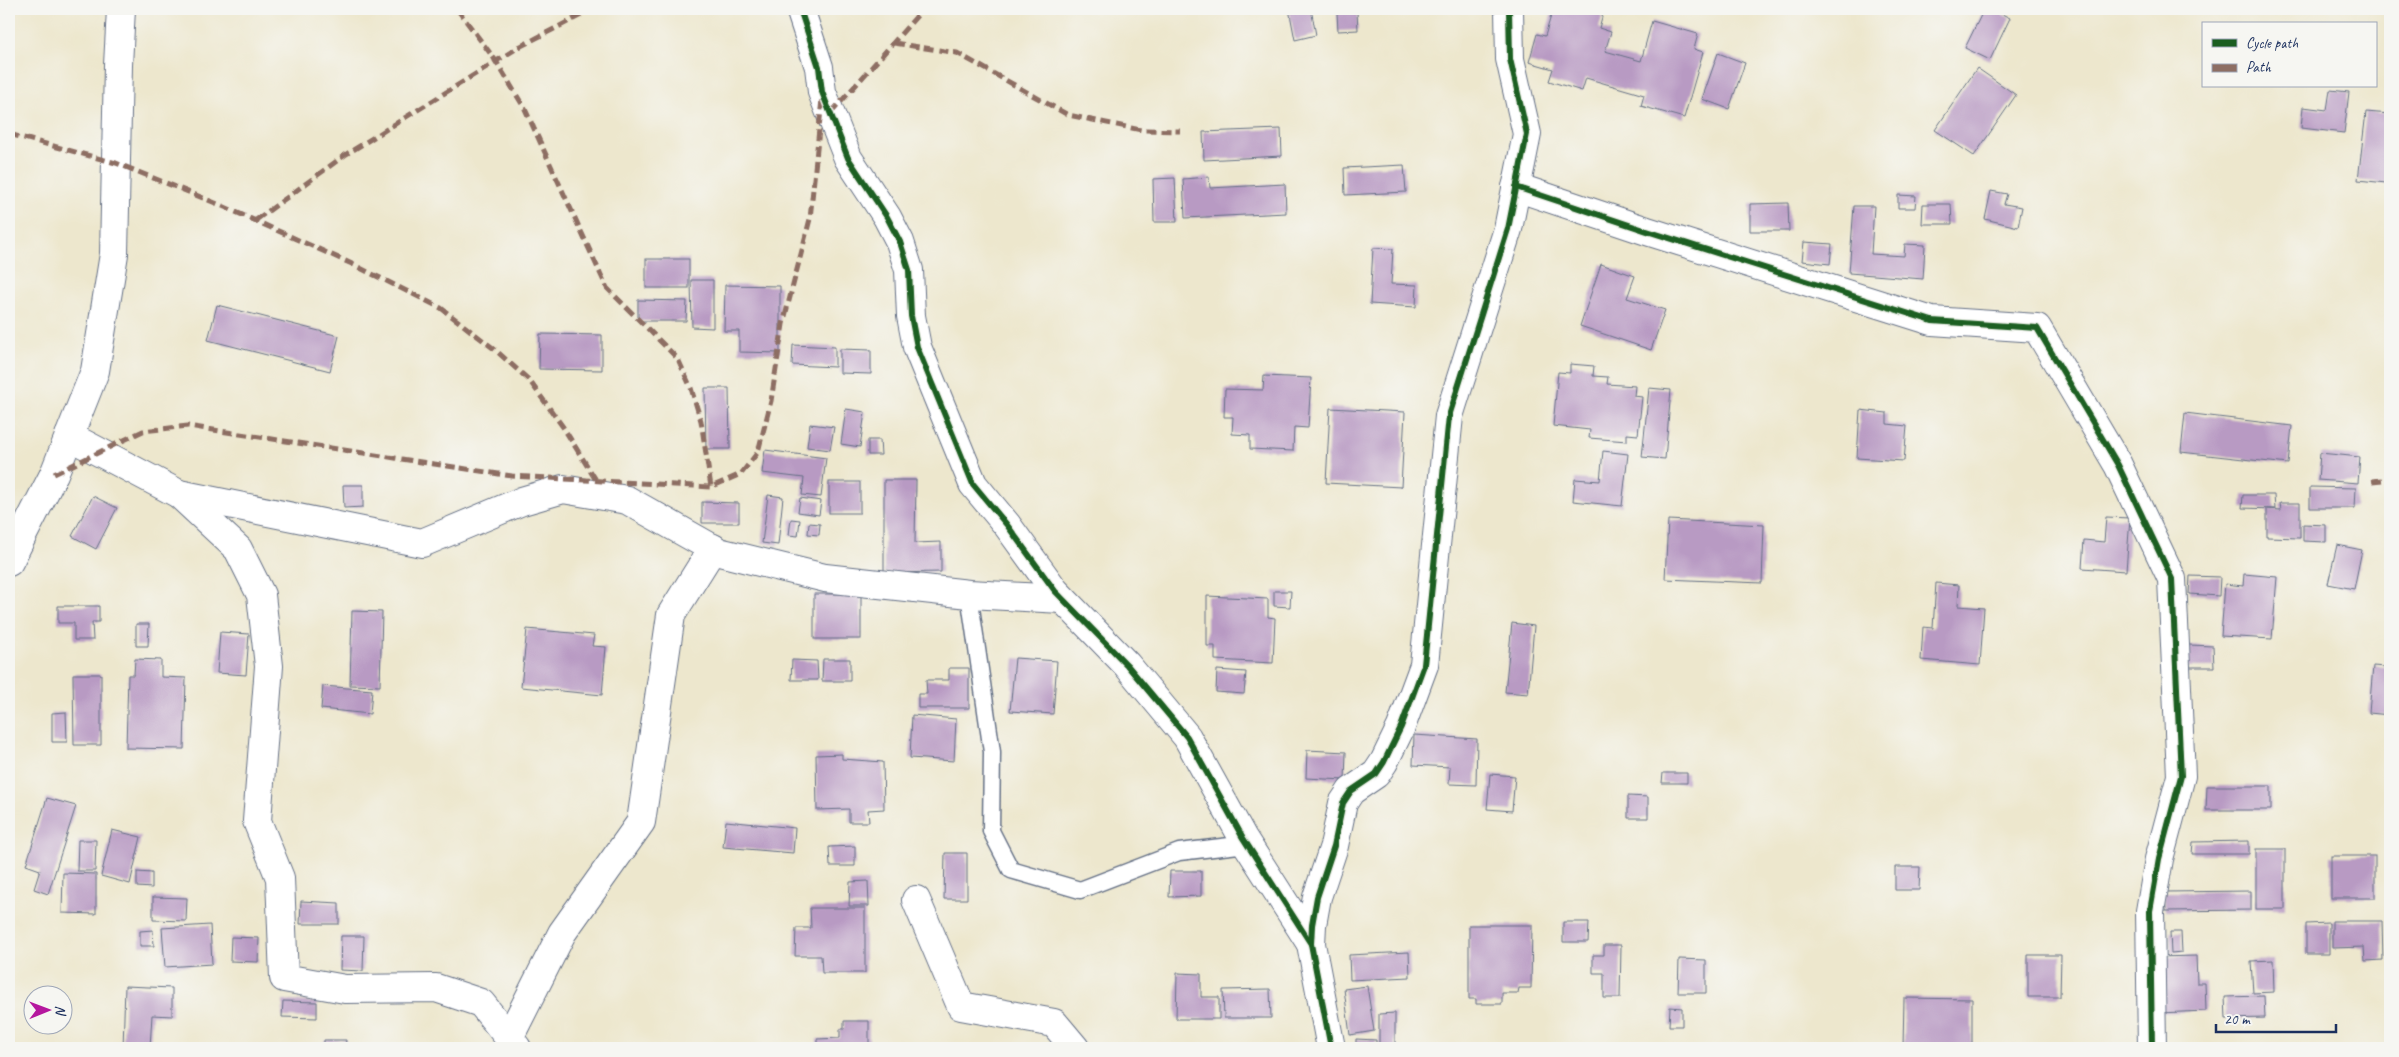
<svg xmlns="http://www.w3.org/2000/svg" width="2399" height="1057" viewBox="0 0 2399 1057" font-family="Caveat,sans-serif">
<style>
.building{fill:#b89ac3}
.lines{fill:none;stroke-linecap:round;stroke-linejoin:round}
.lane-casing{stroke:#646f85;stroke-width:19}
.street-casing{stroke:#646f85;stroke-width:30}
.lane{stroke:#fff;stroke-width:16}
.street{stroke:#fff;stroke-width:28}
.quiet{stroke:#8d6e63;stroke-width:5;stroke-dasharray:10 5;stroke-linecap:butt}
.cycleway-casing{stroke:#f6f6f2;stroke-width:9}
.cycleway{stroke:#1b5e20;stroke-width:6}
</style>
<rect width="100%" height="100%" fill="#f6f6f2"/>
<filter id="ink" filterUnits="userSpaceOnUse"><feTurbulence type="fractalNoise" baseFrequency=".02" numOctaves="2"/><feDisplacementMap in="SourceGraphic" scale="10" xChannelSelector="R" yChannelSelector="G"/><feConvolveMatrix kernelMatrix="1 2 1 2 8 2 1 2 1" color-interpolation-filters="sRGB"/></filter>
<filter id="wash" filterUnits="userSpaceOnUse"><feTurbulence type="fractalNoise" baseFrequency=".0096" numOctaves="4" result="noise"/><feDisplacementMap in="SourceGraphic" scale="20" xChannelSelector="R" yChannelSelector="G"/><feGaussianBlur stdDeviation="1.12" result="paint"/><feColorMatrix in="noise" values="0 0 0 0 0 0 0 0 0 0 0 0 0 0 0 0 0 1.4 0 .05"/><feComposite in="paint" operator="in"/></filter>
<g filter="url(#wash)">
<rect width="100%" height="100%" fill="#ede7cd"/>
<g id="blocks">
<g class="building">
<polygon points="1289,9 1311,9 1316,35 1295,40"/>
<polygon points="1553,9 1604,10 1599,28 1611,32 1605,51 1641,61 1652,21 1698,34 1694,49 1703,52 1684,118 1641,106 1644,95 1586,78 1582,91 1549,81 1553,69 1529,62 1537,34 1545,36"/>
<polygon points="1984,9 1992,9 2010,18 1990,60 1965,48"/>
<polygon points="1357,12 1358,30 1338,31 1337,13"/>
<polygon points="1718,53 1745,63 1729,109 1702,99"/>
<polygon points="1977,68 2016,95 1974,156 1935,130"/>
<polygon points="2330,90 2349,92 2344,133 2301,128 2303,107 2327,110"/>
<polygon points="2366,112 2390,114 2390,149 2386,183 2358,180"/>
<polygon points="1281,129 1282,156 1204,160 1203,132"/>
<polygon points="1404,165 1406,192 1345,195 1344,168"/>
<polygon points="1209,177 1210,188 1285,184 1286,213 1185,218 1183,179"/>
<polygon points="1175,178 1177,222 1154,222 1153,179"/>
<polygon points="1991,191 2007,194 2004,204 2022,207 2018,227 1985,219"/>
<polygon points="1898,195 1916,196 1915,208 1898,208"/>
<polygon points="1788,203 1789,231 1750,231 1750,204"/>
<polygon points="1923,204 1951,204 1952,224 1922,224"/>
<polygon points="1854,206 1874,206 1871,254 1904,256 1905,244 1925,245 1923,279 1849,273"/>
<polygon points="1804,242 1832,244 1830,264 1802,261"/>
<polygon points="1373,248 1393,249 1391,284 1417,285 1416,307 1370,304"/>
<rect x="646" y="259" width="43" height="29"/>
<polygon points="1601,264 1635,276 1627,298 1665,310 1651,350 1580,326"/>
<polygon points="691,280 713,280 713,328 692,327"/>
<polygon points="725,285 780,286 780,353 739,352 739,331 724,331"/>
<polygon points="638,300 687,301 686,321 638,321"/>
<polygon points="217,305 339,336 330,371 208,340"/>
<polygon points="540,334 602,335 602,370 539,369"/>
<polygon points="793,345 835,347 835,367 792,365"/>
<polygon points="840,349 871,350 871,374 840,373"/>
<polygon points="1570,364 1594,366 1593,376 1608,377 1607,384 1635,386 1634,396 1642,397 1638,435 1627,434 1627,441 1589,438 1590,430 1553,426 1558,372 1570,373"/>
<polygon points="1264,376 1311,378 1308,428 1294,427 1293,451 1250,449 1250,435 1232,434 1233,417 1224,417 1225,389 1263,390"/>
<polygon points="705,388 729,388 730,449 706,449"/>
<polygon points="1649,388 1671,390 1665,459 1642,457"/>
<polygon points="1330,408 1405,412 1401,487 1326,483"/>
<polygon points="846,409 865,412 860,447 841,444"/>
<polygon points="1860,410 1887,413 1887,424 1907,426 1904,461 1857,458"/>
<polygon points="2185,413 2292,426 2288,464 2181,452"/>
<polygon points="810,424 834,427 830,450 807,447"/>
<polygon points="868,440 880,440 881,455 868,455"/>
<polygon points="765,450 826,458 821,497 802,495 804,478 762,473"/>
<polygon points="1603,451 1628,454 1622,506 1573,501 1575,479 1600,481"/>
<polygon points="2320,453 2360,457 2358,483 2318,480"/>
<polygon points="884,480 916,480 915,543 941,542 941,572 884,573"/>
<rect x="829" y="482" width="31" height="31"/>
<polygon points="343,485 363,485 363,507 344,508"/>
<polygon points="2310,487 2356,488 2355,508 2310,508"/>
<polygon points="768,495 783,497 778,545 762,543"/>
<polygon points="2243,495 2274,495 2275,509 2242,508"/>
<polygon points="93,496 117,508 96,549 72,536"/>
<polygon points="800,498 821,501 819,515 798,512"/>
<polygon points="702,502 739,503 739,523 702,523"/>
<polygon points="2280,503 2300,503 2300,538 2267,537 2267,509 2281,510"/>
<polygon points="2106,517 2130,518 2126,571 2082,568 2084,540 2104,542"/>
<polygon points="791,519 800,520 798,536 789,535"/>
<polygon points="1668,520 1764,525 1762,583 1665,579"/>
<polygon points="809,523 820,524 819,535 808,534"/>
<polygon points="2303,524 2326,525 2326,542 2303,541"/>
<polygon points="2337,545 2362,550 2354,589 2328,584"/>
<polygon points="2244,574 2277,577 2272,639 2221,636 2225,584 2243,586"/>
<polygon points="2190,576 2220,577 2219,596 2189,594"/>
<polygon points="1936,583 1959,585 1958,606 1984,608 1980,665 1921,660 1923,627 1933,628"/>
<polygon points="1274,591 1291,591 1290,607 1274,606"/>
<rect x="814" y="594" width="47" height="45"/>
<polygon points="1207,596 1268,599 1268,617 1275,618 1273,663 1215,660 1215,646 1207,646"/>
<polygon points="58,606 99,606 99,622 92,622 93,640 74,640 74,623 58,623"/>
<polygon points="352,611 382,612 380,686 350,685"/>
<polygon points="1512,623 1534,626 1528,694 1505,692"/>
<polygon points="136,624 149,624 148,646 136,646"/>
<polygon points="527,629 594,635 592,646 606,647 602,695 521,687"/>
<polygon points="220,632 249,634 246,675 217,673"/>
<polygon points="2387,643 2390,643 2390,715 2369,713 2373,666 2385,667"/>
<polygon points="2189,645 2213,646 2214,667 2189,667"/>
<polygon points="1015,658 1057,661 1053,714 1010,711"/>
<polygon points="135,659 161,660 161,677 186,678 184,749 126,748 128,675 134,675"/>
<polygon points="823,659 850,659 850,681 822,681"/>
<polygon points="792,660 817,661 818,680 791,680"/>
<polygon points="949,668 969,668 969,708 918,708 918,694 927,694 926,680 949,680"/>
<polygon points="1217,670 1246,672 1244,694 1216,692"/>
<polygon points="73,674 101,674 101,745 74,745"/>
<polygon points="323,686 372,690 370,714 321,709"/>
<polygon points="66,712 67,742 52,742 52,713"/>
<polygon points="912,715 956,719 954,761 910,758"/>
<polygon points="1414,735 1477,739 1476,785 1449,784 1450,767 1413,765"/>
<polygon points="1307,750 1346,752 1345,780 1306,778"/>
<polygon points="842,754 842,759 883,762 884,809 868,810 869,822 849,822 849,809 817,810 816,755"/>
<polygon points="1663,773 1687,773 1687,783 1662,783"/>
<polygon points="1490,774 1515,776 1512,811 1487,809"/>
<polygon points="2207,786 2271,786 2271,810 2206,810"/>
<polygon points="1628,796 1648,797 1648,818 1628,818"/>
<polygon points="47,798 76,806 48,894 34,889 40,870 26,865"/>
<polygon points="726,821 795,828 793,853 723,847"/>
<polygon points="112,830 141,837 130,884 101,876"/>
<polygon points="78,840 96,840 95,871 77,871"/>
<polygon points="2249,841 2249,854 2192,854 2193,842"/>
<polygon points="855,846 855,866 830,866 829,847"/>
<rect x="2256" y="849" width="29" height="60"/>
<polygon points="945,853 967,853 967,899 944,899"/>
<rect x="2331" y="856" width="44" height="42"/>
<polygon points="1895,867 1920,867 1919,890 1895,890"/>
<polygon points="1170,871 1201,871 1201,896 1169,897"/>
<polygon points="137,872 152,873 152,888 137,887"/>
<polygon points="63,873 96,874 96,914 62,913"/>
<polygon points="868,881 869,906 849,906 850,882"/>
<polygon points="2251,891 2251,910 2166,911 2165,892"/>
<polygon points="153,897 187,898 186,921 153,920"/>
<polygon points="301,901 339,903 339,924 300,924"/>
<polygon points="810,908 865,908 865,973 822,973 821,956 795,956 796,928 811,928"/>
<polygon points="2332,921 2382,921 2383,960 2365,961 2364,947 2332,948"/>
<polygon points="1563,922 1589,922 1588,942 1563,942"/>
<polygon points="2329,923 2329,954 2306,954 2306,924"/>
<polygon points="210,925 212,964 165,967 162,928"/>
<polygon points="1469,925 1532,925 1531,988 1519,988 1518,993 1502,993 1502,1004 1476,1004 1476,999 1469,999"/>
<polygon points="153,930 154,946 140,946 140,931"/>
<polygon points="2170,932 2181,932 2182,952 2171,953"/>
<polygon points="341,936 364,936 363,971 340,970"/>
<polygon points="231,937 259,938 258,962 230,961"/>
<polygon points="1604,945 1621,945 1620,998 1604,998 1604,973 1593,973 1593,955 1604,955"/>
<polygon points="1409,952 1410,977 1350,980 1349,955"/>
<polygon points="2028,955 2061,955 2060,997 2028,997"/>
<polygon points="2196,956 2197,983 2205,983 2206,1011 2158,1013 2156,957"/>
<polygon points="1679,959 1706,960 1706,993 1678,993"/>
<polygon points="2273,960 2274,992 2253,993 2251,961"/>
<polygon points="1177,973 1201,974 1201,997 1219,997 1219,1019 1176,1019"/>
<polygon points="125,986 172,988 172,1016 152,1015 150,1048 123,1048"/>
<polygon points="1367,986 1374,1031 1350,1035 1344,989"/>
<polygon points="1270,989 1271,1018 1224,1018 1223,990"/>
<polygon points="2264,996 2265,1018 2226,1019 2225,997"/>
<polygon points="1904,998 1972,999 1972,1048 1903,1048"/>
<polygon points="283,1001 317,1002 317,1018 282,1017"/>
<polygon points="1670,1007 1682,1008 1682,1026 1669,1026"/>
<polygon points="1395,1013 1395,1048 1379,1048 1379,1014"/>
<polygon points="844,1021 869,1021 869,1048 817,1048 817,1039 840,1038 840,1029 844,1029"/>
<polygon points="1356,1039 1376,1040 1376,1048 1356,1048"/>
<polygon points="324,1040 346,1040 345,1048 324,1048"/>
</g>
</g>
</g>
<g filter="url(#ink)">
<use href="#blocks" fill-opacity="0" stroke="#646f85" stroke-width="1"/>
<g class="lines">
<defs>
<polyline id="lane" points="969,594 992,752 991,831 1011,870 1080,890 1179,852 1247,844"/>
<g id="street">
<polyline points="800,9 819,67 822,92 848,158 887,217 900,242 909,270 911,316 917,347 973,484 1007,525 1055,591 1127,665 1187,737 1243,838 1311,944"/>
<polyline points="1516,187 1647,231 1932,321 2037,328 2118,465 2172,579 2181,776 2159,859 2150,911 2152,1048"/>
<polyline points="69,436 179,494 422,543 522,501 563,489 627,500 719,552 825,578 969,594 1062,599"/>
<polyline points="179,494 238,549 261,595 269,666 257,821 280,878 284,978 345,989 436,988 481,1003 517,1048"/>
<polyline points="9,562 54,474 95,371 114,254 118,65 121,9"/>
<polyline points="916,900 961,1006 1054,1023 1075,1048"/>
<polyline points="509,1038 562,933 641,822 671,615 713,548"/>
<polyline points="1331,1048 1311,944 1312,925 1317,897 1334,846 1343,803 1351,791 1376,774 1384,762 1401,727 1424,665 1449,416 1508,229 1527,134 1510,59 1509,9"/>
</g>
</defs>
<use href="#lane" class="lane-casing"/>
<use href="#street" class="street-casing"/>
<use href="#lane" class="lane"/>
<use href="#street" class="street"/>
<g class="quiet">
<polyline points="457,9 496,61 525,109 607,288 678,359 691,388 701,421 711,487"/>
<polyline points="894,43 957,53 1068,115 1141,130 1180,131"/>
<polyline points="831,113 923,9"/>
<polyline points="9,134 116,163 218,204 352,264 441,308 493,348 529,380 563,427 596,480"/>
<polyline points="256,220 345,155 519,47 587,12 627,9"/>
<polyline points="54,474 143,431 188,426 512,476 711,487 741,474 758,452 771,401 783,324 810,219 822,99"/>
<polyline points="2372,481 2390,479"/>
</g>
<defs>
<g id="cycleway">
<polyline points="800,9 819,67 822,92 848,158 887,217 900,242 909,270 911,316 917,347 973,484 1007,525 1055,591 1127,665 1187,737 1243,838 1311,944"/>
<polyline points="1516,187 1647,231 1932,321 2037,328 2118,465 2172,579 2181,776 2159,859 2150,911 2152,1048"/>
<polyline points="1331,1048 1311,944 1312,925 1317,897 1334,846 1343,803 1351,791 1376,774 1384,762 1401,727 1424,665 1449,416 1508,229 1527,134 1510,59 1509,9"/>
</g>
</defs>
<use href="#cycleway" class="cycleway-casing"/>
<use href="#cycleway" class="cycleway"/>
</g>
</g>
<rect width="2399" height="1057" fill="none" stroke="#f6f6f2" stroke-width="30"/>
<rect x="2202" y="22" width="175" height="65" fill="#f6f6f2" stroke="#9ea6b7"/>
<rect x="2212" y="39" width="25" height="8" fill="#1b5e20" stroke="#9ea6b7"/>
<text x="2246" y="48" font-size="15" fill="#1b2f5e">Cycle path</text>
<rect x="2212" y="64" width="25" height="8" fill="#8d6e63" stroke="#9ea6b7"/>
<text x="2246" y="72" font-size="15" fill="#1b2f5e">Path</text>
<g transform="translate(48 1010) rotate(89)"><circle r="24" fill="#f6f6f2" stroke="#9ea6b7"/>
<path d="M0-4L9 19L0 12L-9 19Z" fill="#b5179e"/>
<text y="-8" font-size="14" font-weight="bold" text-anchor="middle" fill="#1b2f5e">N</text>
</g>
<path d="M2216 1024v8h120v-8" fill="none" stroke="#1b2f5e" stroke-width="2.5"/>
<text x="2224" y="1024" font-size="15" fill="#1b2f5e" stroke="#f6f6f2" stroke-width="4" paint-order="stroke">20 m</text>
</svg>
